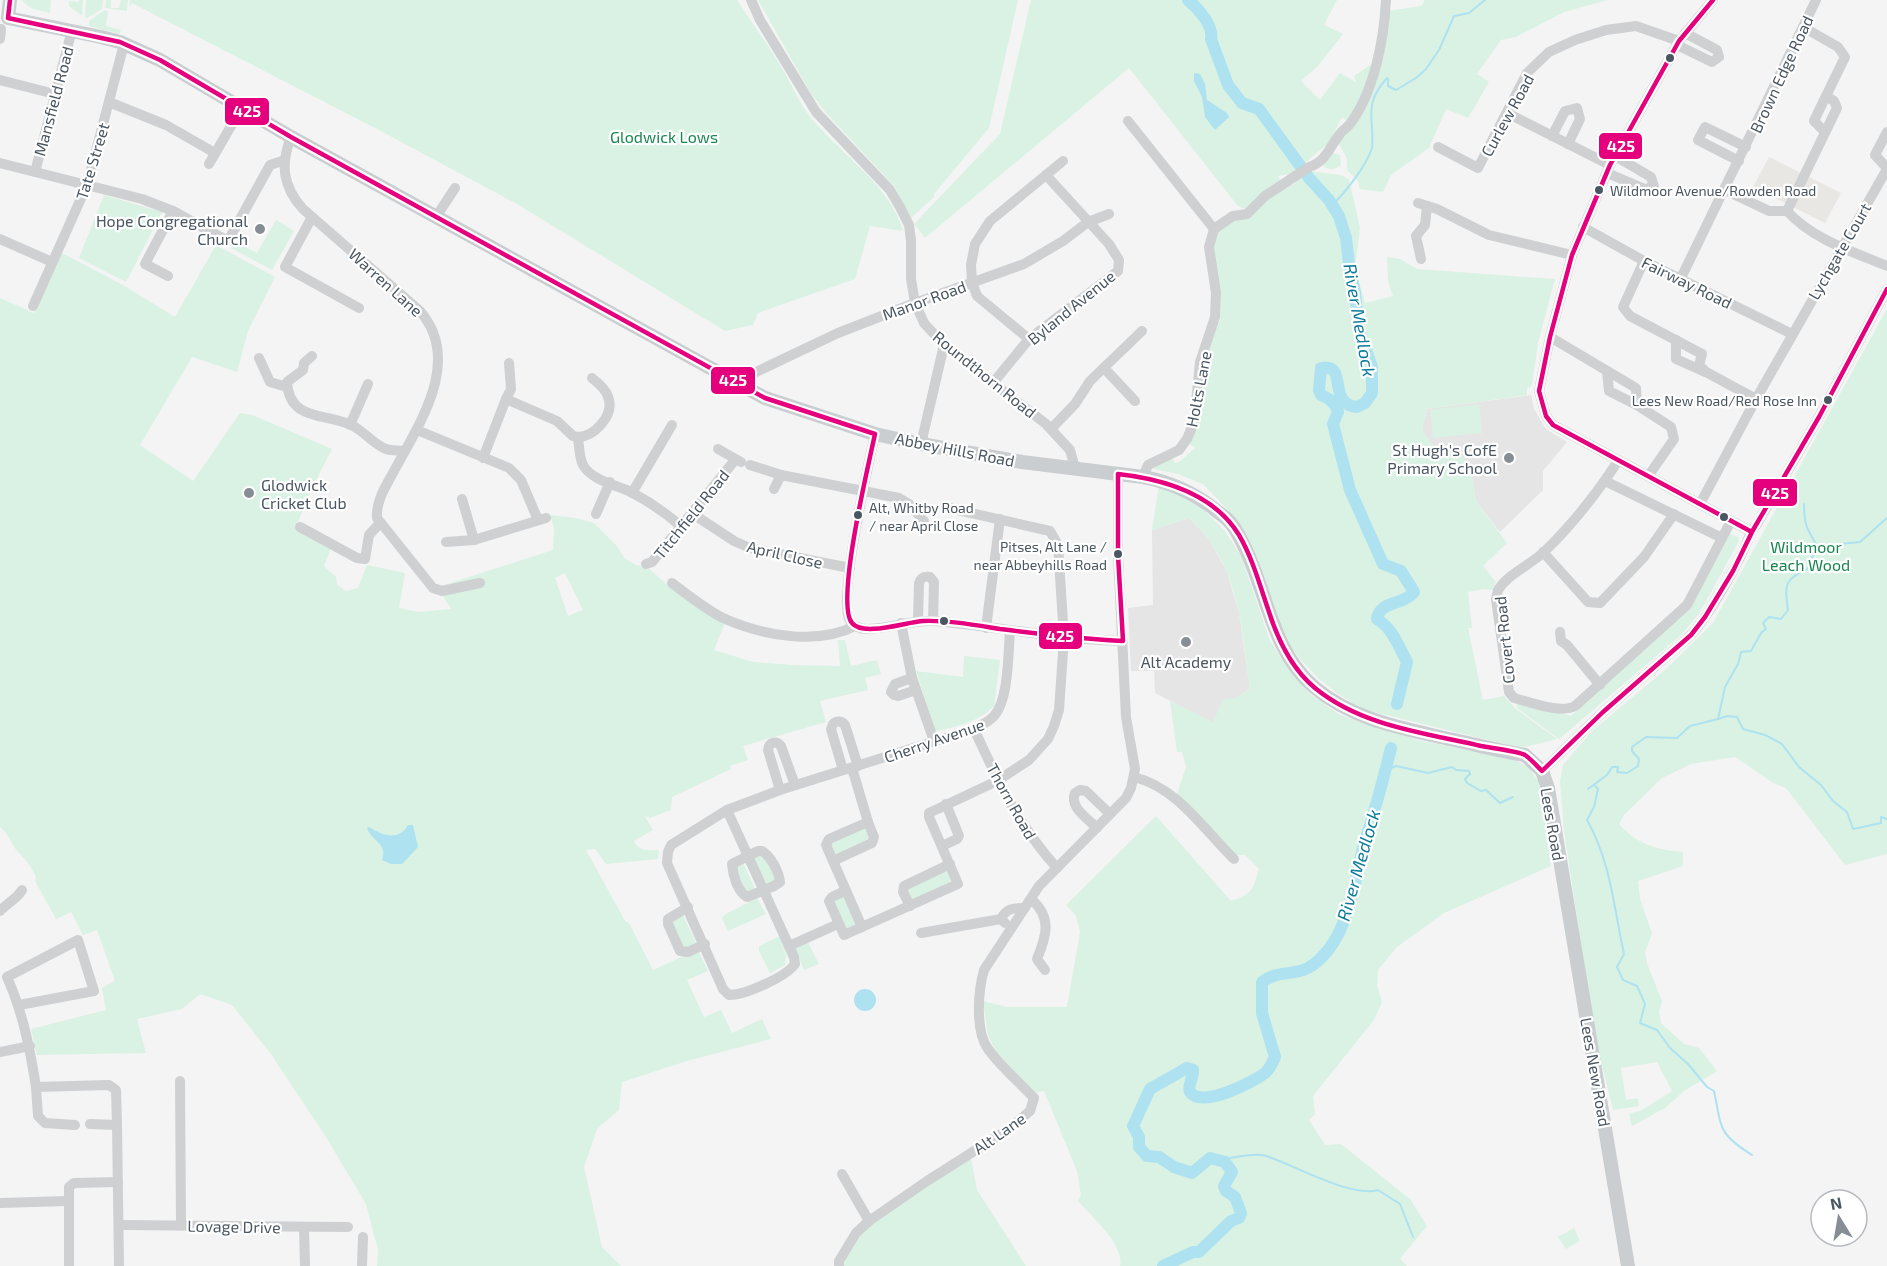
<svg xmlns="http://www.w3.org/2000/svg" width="1887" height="1266" viewBox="0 0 1887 1266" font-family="'Exo 2',sans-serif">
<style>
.commercial{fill:#e8e7e3}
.education{fill:#e6e5e6}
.green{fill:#d9f2e3;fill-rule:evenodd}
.water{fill:#aee2f0}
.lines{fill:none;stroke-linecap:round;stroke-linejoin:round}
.stream{stroke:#aee2f0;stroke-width:2}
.river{stroke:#aee2f0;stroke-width:12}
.minor{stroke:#ced0d2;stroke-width:10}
.major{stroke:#caced1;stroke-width:14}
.bus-1-casing{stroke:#fff;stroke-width:9}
.bus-1{stroke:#e5007d;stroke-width:4.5}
.bus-dot{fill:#4a5661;stroke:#fff;stroke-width:2}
.poi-dot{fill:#868d94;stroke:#fff;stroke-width:2}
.labels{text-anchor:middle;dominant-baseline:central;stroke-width:4.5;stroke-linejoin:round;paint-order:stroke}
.bus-label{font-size:14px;fill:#4a5661;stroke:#fff;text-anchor:start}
.street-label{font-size:16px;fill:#4a5661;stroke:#fff}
.park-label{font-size:16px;fill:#17864f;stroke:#fff}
.poi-label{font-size:16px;fill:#4a5661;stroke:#fff;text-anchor:end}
.water-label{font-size:18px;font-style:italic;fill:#0c7c9b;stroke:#fff}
.line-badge{stroke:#fff;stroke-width:2}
.badge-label{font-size:16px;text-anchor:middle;font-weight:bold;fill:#fff}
</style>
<rect width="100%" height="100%" fill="#f4f4f4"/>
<polygon class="commercial" points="1769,157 1841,193 1825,223 1753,187"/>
<g class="education">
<polygon points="1531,395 1534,409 1546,429 1567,442 1543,471 1543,490 1500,532 1476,501 1470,466 1457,451 1433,446 1422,430 1427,409"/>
<polygon points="1189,518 1209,539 1227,572 1239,613 1250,689 1236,698 1213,723 1155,693 1154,671 1131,671 1128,608 1153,605 1152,530"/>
</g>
<g class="green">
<path d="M22,0H51L50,13C40,10 28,10 22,0Z"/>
<polygon points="79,0 83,0 82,16 69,6 69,1 79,2"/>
<polygon points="86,0 103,0 102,9 87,18 85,17"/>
<polygon points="106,0 111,0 111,8 119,8 121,0 128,0 127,11 105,8"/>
<path d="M130,0H737C751,22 767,43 780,65C790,81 797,99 808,114C836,151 891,185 903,231L870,226L855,279L758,313L753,325L725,331L517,204L377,129L132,3L129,8Z"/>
<polygon points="758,0 1018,0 989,128 934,194 934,197 911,218 895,187 826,113 810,92"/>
<polygon points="1031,0 1337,0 1324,25 1343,34 1318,66 1301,81 1320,100 1340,73 1356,82 1354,76 1370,65 1373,71 1348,122 1342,117 1329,143 1291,174 1278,176 1281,181 1276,195 1280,189 1294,184 1295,180 1310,171 1340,175 1349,179 1360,228 1355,268 1365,303 1393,296 1388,281 1387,257 1400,259 1417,269 1555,279 1538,343 1532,385 1527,389 1527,395 1427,409 1422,429 1433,446 1457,451 1470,466 1476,501 1507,543 1483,566 1496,582 1492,590 1484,589 1468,592 1472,628 1468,628 1483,700 1504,696 1516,709 1557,739 1521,748 1362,709 1337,693 1318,678 1300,659 1286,640 1245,535 1229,511 1203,484 1178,474 1154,469 1155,464 1172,458 1175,463 1179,462 1195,448 1188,443 1205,361 1215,325 1220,321 1221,292 1216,280 1211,247 1216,233 1248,210 1238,206 1129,68 925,238 914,224 1000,134"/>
<polygon points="1425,0 1608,0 1564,12 1516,37 1501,40 1477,74 1489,82 1468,118 1446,109 1429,148 1391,175 1383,192 1360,189 1358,181 1347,170 1347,159 1339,144 1340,137 1356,121 1388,11 1421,6"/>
<polygon points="105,10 108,11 106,26 121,30 119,34 89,26 89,21"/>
<path d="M1333,153L1340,155L1341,164C1336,170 1330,170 1324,167L1323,163Z"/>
<polygon points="104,195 162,212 126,282 79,258"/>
<polygon points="276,220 294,231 272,270 231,248 235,242 257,253"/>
<path d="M216,245L275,277L248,331L237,372L192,357L140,445L193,481L240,413L252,415L332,449L313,486L295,529L332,545L324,566L336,577L337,585L346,591L358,588L367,565L405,573L399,608L418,612L451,609L438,587L553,550L554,529L550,515L576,518L594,523L616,545L625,559L636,565L647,567L669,586L725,623L714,650L753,662L792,665L840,666L838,640H845L851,666L877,660L881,674L865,678L868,690L820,701L826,722L743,746L748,760L730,766L731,769L672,797L671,810L650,818L645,816L653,830L634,841C639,852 648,850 659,850L658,859L606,864L595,849L586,850L625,921L629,923L653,970L695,951L699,952L708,971L687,980L704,1017L721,1010L732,1033L762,1019L771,1039L687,1061L622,1082L619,1110L597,1129L584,1167L602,1247L621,1266H377L378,1250L366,1204L326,1137L271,1054L232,1005L200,994L182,1009L137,1019L146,1053L37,1055L31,1029L106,1010L102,988L115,981L97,930L83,935L71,912L56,919L35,881L36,877C31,867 28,862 20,854C12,847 10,835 0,827V298L34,313L62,253L123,285L175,317ZM565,573L583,610L568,616L555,578Z"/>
<path d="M1887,309V854L1845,865L1786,788L1773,783L1735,757L1691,764L1662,778L1624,815L1619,824C1636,844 1657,850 1683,852V866L1638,881L1640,899L1652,933L1645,953L1648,966L1662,1001L1659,1012L1661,1023L1684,1044L1699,1048L1717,1071L1684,1091L1665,1108L1632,1126L1629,1114L1642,1110L1672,1091L1657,1062L1621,1068L1626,1100L1638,1098L1639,1106L1613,1110L1595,1037L1564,831L1560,781L1563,765L1591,732L1666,669L1713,623Z"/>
<polygon points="1479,404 1482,433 1433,438 1430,410"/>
<path d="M1159,486L1179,491L1200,506L1225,531L1241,556L1270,641L1286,665L1309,693L1340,715L1417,740L1513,759L1528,767L1539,782L1551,866L1444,913L1397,947L1378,970L1377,986L1382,1002L1374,1020L1313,1096L1315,1114L1309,1120L1325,1145L1341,1144L1410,1199L1427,1226L1400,1259L1407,1266H1120C1125,1245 1091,1216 1078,1201L1081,1195L1077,1171L1044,1091L1034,1093L995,1050L988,1035L983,1001L1007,1007H1067L1080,932L1076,916L1066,905L1156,816L1231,901C1253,894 1253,889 1259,869L1245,855H1234L1176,797L1186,767L1182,752H1177L1170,701L1213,722L1223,699L1236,698L1250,689C1243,638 1240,581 1208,539C1203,531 1195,525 1189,518L1152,530Z"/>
<polygon points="1730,534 1738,537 1739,541 1699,614 1681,635 1559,739 1517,708 1516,701 1571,716 1688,607"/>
<polygon points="1737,550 1701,617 1684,637 1551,752 1683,636 1700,616"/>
<path d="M964,656L1000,660L994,706C978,722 957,727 935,731L916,671L963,677Z"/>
<polygon points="866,828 869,837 866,841 836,855 830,843"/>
<polygon points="764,855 776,878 773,883 766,885 754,857"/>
<polygon points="742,861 756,891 747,894 734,867"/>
<polygon points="948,870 951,880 950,883 913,900 909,897 907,888"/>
<polygon points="841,897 844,898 855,921 855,925 848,929 844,928 835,901"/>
<polygon points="757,898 766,914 728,931 722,918 724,915"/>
<polygon points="682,913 696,943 687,948 681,945 671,919"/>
<polygon points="778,937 780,937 789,957 788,958 779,940 786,956 785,965 770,973 759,951 759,946"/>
<polygon points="808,942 819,964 804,970 796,950 796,947"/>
<path d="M971,1158L977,1190L1026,1266H844C849,1225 937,1179 971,1158Z"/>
<polygon points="1574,1228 1580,1241 1566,1249 1558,1237"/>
</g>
<g class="water">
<polygon points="1194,73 1200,74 1205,84 1207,100 1227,113 1229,117 1215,130 1205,117 1202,97 1194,81"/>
<path d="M408,825H413L418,847L402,864H391L382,860C388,843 372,842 367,828L369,827C382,835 398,842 408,825Z"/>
<circle cx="865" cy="1000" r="11"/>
</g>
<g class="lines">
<g class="stream">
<path d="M1332,205C1346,192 1366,166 1372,148C1373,142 1372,135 1372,129C1370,106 1371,96 1387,78L1388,79V86L1396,90L1416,78L1426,69L1439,50L1454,16L1469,13L1485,0"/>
<path d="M1804,504C1804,525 1807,529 1817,546"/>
<polyline points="1718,719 1727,716 1737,717 1743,729 1765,735 1782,744 1799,767 1821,785 1833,801 1847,812 1853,829 1881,823 1881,817 1887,819"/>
<polyline points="1385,773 1389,772 1391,768 1396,766 1428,773 1452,767 1456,770 1469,771 1470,774 1465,779 1467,783 1481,791 1486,790 1500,803 1513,797"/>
<path d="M1595,786L1598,789L1594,807L1587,820C1611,862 1614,909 1624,954L1617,967L1623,980L1637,986L1645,1004L1640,1023L1657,1030L1670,1048L1688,1064L1707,1087L1714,1091C1722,1128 1717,1133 1752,1155"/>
<path d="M1588,789L1607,775L1612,767H1618L1617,772L1627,773L1638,766L1639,759L1632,751V747L1646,737L1677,738L1690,726L1718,719L1725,687L1738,664L1741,652L1751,651L1761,633L1766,629L1763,623L1769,617L1781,619L1788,610C1785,586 1783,580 1807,569L1817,546L1860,542L1887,518"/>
<path d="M1225,1162L1229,1158C1240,1157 1256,1152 1266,1156C1295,1165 1350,1198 1378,1190L1400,1204L1413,1237"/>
</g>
<g class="river">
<path d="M1188,0C1198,8 1214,26 1211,39L1228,85L1242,103L1259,109L1309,178L1329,200L1339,216L1346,238L1349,264L1355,293L1359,330L1372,367V393L1365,403L1357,407C1326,404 1349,362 1321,368L1319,390L1321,395L1329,399L1336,406L1338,412L1333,424L1350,490L1383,564L1401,571L1414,592C1403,606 1380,600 1377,619C1393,629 1398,645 1407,662L1397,704"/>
<path d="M1163,1266L1193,1252H1199L1231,1221L1239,1218L1241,1213L1235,1197L1226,1191L1224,1186L1232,1172L1225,1162L1210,1158L1192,1173L1174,1167L1159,1157L1147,1156L1139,1147V1137L1133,1126L1150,1089L1187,1068L1193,1070C1194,1076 1187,1087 1190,1092C1202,1109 1253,1082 1265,1073C1270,1069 1272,1063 1275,1057L1262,1013V982C1282,967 1299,980 1320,959C1350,931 1353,883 1364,845C1374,813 1383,781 1391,748"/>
</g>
<g class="minor">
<polyline points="751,0 760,20 816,112 890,190 900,207 909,225 911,240 911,279 915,303 924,323 944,345 1046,424 1070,450 1075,468"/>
<polyline points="1713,0 1679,41 1610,165 1572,255 1550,337 1539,391 1546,416 1553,425 1750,531"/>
<polyline points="0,39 1,29"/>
<polyline points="1677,45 1712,62 1719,57 1717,50 1685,33"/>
<polyline points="0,80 55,94"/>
<polyline points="109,102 166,125 215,153"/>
<polyline points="1507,113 1610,165"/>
<polyline points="1128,121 1214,229"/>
<polyline points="1825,132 1814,121 1826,96"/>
<polyline points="1887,132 1875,155 1887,168"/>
<polyline points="1552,136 1565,111 1577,108 1580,119 1568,144"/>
<path d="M291,137C280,165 283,187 303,209L420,311C463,361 419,424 394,471C386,486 376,500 377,518L433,588L442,591L480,583"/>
<polyline points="1438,147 1478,168 1527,73 1549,52 1575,40 1606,30 1636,26 1679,41"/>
<polyline points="1739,161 1698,140 1705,127 1746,147"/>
<polyline points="0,163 142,199 173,211 228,241 270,165 285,160"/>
<polyline points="209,164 241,109"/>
<polyline points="35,172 72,30"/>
<polyline points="1607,173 1645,189 1654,187 1651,177 1615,156"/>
<path d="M1725,190L1769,211H1787C1812,239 1853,252 1887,266"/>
<polyline points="1418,203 1437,209 1489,235 1572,255"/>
<polyline points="1787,211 1837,108 1834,101 1826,96 1845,57 1838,47 1803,27"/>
<polyline points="312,217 285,267 359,308"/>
<polyline points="436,217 455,188"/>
<polyline points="1583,227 1644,261 1792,334"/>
<polyline points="0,239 52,262"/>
<polyline points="1421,259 1416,236 1425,225 1427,206"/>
<polyline points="1644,261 1623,307 1630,316 1702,354 1699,365 1706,372 1756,399"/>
<polyline points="168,276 145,264 173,211"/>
<polyline points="1680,280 1816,0"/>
<polyline points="33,306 87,185 124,44"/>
<polyline points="1550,337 1636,388 1637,405 1671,427 1674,439 1649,475"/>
<polyline points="1029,339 977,296 972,282 971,265 975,244 990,221 1063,161"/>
<polyline points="1676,340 1676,359 1705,372"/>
<path d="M312,356L304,363L303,370L287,382C289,421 325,413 351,425C363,430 373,444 386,449C391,451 399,450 404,451"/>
<polyline points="259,358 270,382 287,387"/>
<polyline points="1104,368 1135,401"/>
<polyline points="1607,371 1609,391 1637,405"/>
<polyline points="735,382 838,333 915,303 1024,264 1063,241 1088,222 1109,214"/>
<polyline points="993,383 1029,339 1118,271 1119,260 1109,244 1046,175"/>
<polyline points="506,399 511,389 509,363"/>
<polyline points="350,425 368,384"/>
<polyline points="1051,429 1075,404 1090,381 1142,331"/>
<polyline points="417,430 509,468 521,480 538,520"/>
<path d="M875,434C869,462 837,602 850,621C853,626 861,629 866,629C889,629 910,620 933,621C997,626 1058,640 1123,641"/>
<path d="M578,437C594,437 613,416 609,400C607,390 599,384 592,378"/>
<polyline points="921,444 944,345"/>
<polyline points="718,449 741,462"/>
<path d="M483,458L506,399L557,421L573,436L578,437C579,445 579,457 583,465C591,480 616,485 631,492C650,502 667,514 682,527"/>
<path d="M1618,461C1597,493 1572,525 1544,552C1530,565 1508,574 1498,590L1496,599L1509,692L1514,698C1530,702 1561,714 1575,706L1687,605L1731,521"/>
<polyline points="750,465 781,475 899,498 909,504 924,521"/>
<path d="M1143,477L1148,465L1179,450L1187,439L1194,422L1200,362L1215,317L1216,293L1209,247L1214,229L1233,216L1247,214L1265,196L1309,167C1326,162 1330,146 1340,134C1342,130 1347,128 1350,124C1374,92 1384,40 1386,0"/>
<polyline points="1605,481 1722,538"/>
<polyline points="774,489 781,475"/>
<polyline points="632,493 672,425"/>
<polyline points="462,499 474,540"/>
<polyline points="1700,504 1756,399 1887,169"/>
<polyline points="596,514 610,482"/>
<polyline points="693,514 734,541 750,548 850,568"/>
<polyline points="300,527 357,558 365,559 369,535 380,523"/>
<polyline points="446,542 474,540 546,518"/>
<polyline points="1543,552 1588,602 1600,603 1644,557 1674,514"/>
<polyline points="646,564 652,562 735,460"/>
<path d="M672,583C688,595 705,609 723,618C761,635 816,646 855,626"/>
<path d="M918,621L919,583C921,577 924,576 930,577L934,582L933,621"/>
<polyline points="901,623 912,678 934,741"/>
<polyline points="986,628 1000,519"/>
<polyline points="1560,632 1561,641 1567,645 1600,685"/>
<polyline points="912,678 895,684 891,692 894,695 898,696 916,690"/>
<path d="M974,729C998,781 1018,825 1057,868"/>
<polyline points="852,768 868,822 829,839 826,845 862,927"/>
<path d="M843,770L831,729L833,724C837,720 842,721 845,725L858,766"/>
<path d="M1542,771L1603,712L1691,635C1709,615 1732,575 1744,549C1748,540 1750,532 1757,524L1819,417L1887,289"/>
<path d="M1134,777C1178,788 1203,829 1234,859"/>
<path d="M780,790L768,750C769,742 776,740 781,746L795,785"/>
<path d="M727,810L794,957L795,964C786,977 745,995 729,995L723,989L667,863L668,852L671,845L727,810L780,790L974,729C981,725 989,722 994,716C1009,699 1008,654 1010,631"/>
<path d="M1097,828C1087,818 1069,807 1075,793L1080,790L1086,791L1110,814"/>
<polyline points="942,846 957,839 959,836 946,804"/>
<path d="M758,851H762C771,856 779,872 780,882L774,886L747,897C737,891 733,875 732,864Z"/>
<polyline points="833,861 872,843 874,837 868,822"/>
<polyline points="845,891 832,897 829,901 844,935 958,884 929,817 929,813 997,781 1029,760 1048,739 1054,726 1059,710 1064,638 1058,545 1050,531 949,508"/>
<path d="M1031,899C1053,918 1046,937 1037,959L1045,970"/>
<polyline points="910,906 903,892 904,886 950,864"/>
<polyline points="688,907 668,919 668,924 680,951 688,952 705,944"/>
<path d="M0,911C7,903 17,899 22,890"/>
<path d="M1005,923L1001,919C1006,908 1014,908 1025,908"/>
<polyline points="921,933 1001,919"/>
<polyline points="789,946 838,924"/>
<path d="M19,1005L94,991L78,940L7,977C23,1013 30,1049 36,1087"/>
<polyline points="0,1052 30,1046"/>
<polyline points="180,1081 181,1225"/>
<polyline points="75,1125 45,1123 38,1116 36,1087 109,1085 116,1090 117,1125 90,1124"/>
<polyline points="117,1125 119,1266"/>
<polyline points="842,1174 869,1221"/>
<polyline points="0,1203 68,1201"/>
<polyline points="119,1225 348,1227"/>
<polyline points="304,1227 305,1266"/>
<polyline points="69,1266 69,1187 74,1183 118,1182"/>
<polyline points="362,1266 363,1237"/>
<path d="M839,1266V1261L856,1233L869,1221L927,1181L1009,1129L1030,1111L1034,1098C1019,1082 1001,1067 988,1049C975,1031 978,991 984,970L1039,886L1126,798L1131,788L1135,769L1126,717L1118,555V474"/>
</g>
<path class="major" d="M10,0L8,18L101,37L120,42L160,60L291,137L765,398L875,434L921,444L1022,462L1143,477C1170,482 1191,491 1213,508C1217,512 1223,515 1227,519C1236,527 1241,540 1246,550C1268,597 1273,652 1314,687C1353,720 1401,728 1449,739C1474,744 1499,751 1525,755L1542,771L1548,788L1628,1266"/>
<defs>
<g id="bus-1">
<path d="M10,0L8,18L120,42L160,60L291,137L765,398L875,434C869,463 835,603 852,623C863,637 906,622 923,621C948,620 975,625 1000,629C1041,634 1082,639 1123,641L1118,555V474C1163,479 1214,494 1239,535C1253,559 1260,586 1269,612C1278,640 1292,669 1315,688C1361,726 1425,733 1481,746C1491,748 1518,751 1525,755C1531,759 1537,766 1542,771L1603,712L1691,635L1705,617L1733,571L1753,530L1819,417L1887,289"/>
<polyline points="1713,0 1679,41 1610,165 1572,255 1550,337 1539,391 1546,416 1553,425 1750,531"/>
</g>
</defs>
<use href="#bus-1" class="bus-1-casing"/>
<use href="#bus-1" class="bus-1"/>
</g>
<g class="bus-dot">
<circle cx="1670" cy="58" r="5"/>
<circle cx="1599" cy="190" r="5"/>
<circle cx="1828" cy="400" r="5"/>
<circle cx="858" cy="515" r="5"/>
<circle cx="1724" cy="517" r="5"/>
<circle cx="1118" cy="554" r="5"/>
<circle cx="944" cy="621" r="5"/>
</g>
<g class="poi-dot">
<circle cx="260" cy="229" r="6"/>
<circle cx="1509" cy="458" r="6"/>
<circle cx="249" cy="493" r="6"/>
<circle cx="1186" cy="642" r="6"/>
</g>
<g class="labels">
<g class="bus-label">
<text x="1610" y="190">Wildmoor Avenue/Rowden Road</text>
<text x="1817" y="400" text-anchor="end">Lees New Road/Red Rose Inn</text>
<text x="869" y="507">Alt, Whitby Road<tspan x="869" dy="18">/ near April Close</tspan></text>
<text x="1107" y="546" text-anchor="end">Pitses, Alt Lane /<tspan x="1107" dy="18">near Abbeyhills Road</tspan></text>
</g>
<g class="street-label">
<text transform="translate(1781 74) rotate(-65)">Brown Edge Road</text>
<text transform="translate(53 101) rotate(-75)">Mansfield Road</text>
<text transform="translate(1507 115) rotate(-61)">Curlew Road</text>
<text transform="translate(92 161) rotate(-73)">Tate Street</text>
<text transform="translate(1839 251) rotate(-60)">Lychgate Court</text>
<text transform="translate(386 282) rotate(42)">Warren Lane</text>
<text transform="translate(1687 282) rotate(26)">Fairway Road</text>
<text transform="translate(924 300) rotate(-20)">Manor Road</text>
<text transform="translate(1071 307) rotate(-39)">Byland Avenue</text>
<text transform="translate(985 374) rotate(39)">Roundthorn Road</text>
<text transform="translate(1198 389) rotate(-79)">Holts Lane</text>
<text transform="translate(955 449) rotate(11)">Abbey Hills Road</text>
<text transform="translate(691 514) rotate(-51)">Titchfield Road</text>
<text transform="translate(785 554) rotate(13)">April Close</text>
<text transform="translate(1504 640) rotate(-96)">Covert Road</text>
<text transform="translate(934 740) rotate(-19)">Cherry Avenue</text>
<text transform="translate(1012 801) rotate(61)">Thorn Road</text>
<text transform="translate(1553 824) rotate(80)">Lees Road</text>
<text transform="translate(1596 1072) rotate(80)">Lees New Road</text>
<text transform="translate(999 1133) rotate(-35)">Alt Lane</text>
<text transform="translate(234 1226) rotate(1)">Lovage Drive</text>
</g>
<g class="park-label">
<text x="664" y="136">Glodwick Lows</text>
<text x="1806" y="546">Wildmoor<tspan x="1806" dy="18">Leach Wood</tspan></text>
</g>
<g class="poi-label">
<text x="248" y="220">Hope Congregational<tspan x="248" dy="18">Church</tspan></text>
<text x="1497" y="449">St Hugh's CofE<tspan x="1497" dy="18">Primary School</tspan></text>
<text x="261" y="484" text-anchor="start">Glodwick<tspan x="261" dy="18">Cricket Club</tspan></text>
<text x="1186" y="661" text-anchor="middle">Alt Academy</text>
</g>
<g class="water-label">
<text transform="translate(1360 320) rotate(80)">River Medlock</text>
<text transform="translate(1358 865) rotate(-74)">River Medlock</text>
</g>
</g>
<g class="line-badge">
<rect x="224" y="97" width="46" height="29" rx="6" fill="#e5007d"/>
<rect x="1598" y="132" width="45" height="28" rx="6" fill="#e5007d"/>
<rect x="710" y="366" width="46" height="29" rx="6" fill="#e5007d"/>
<rect x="1752" y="478" width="46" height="29" rx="6" fill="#e5007d"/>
<rect x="1038" y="622" width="45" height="28" rx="6" fill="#e5007d"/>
</g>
<g class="badge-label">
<text x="247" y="117">425</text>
<text x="1621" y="152">425</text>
<text x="733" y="386">425</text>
<text x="1775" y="499">425</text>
<text x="1060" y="642">425</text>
</g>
<g transform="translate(1839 1218) rotate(349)"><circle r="28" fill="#ffffff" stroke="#b7bbc0" stroke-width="1.5"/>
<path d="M0-4.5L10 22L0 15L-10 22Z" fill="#868d94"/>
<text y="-9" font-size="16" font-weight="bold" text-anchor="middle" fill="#4a5661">N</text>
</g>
</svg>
